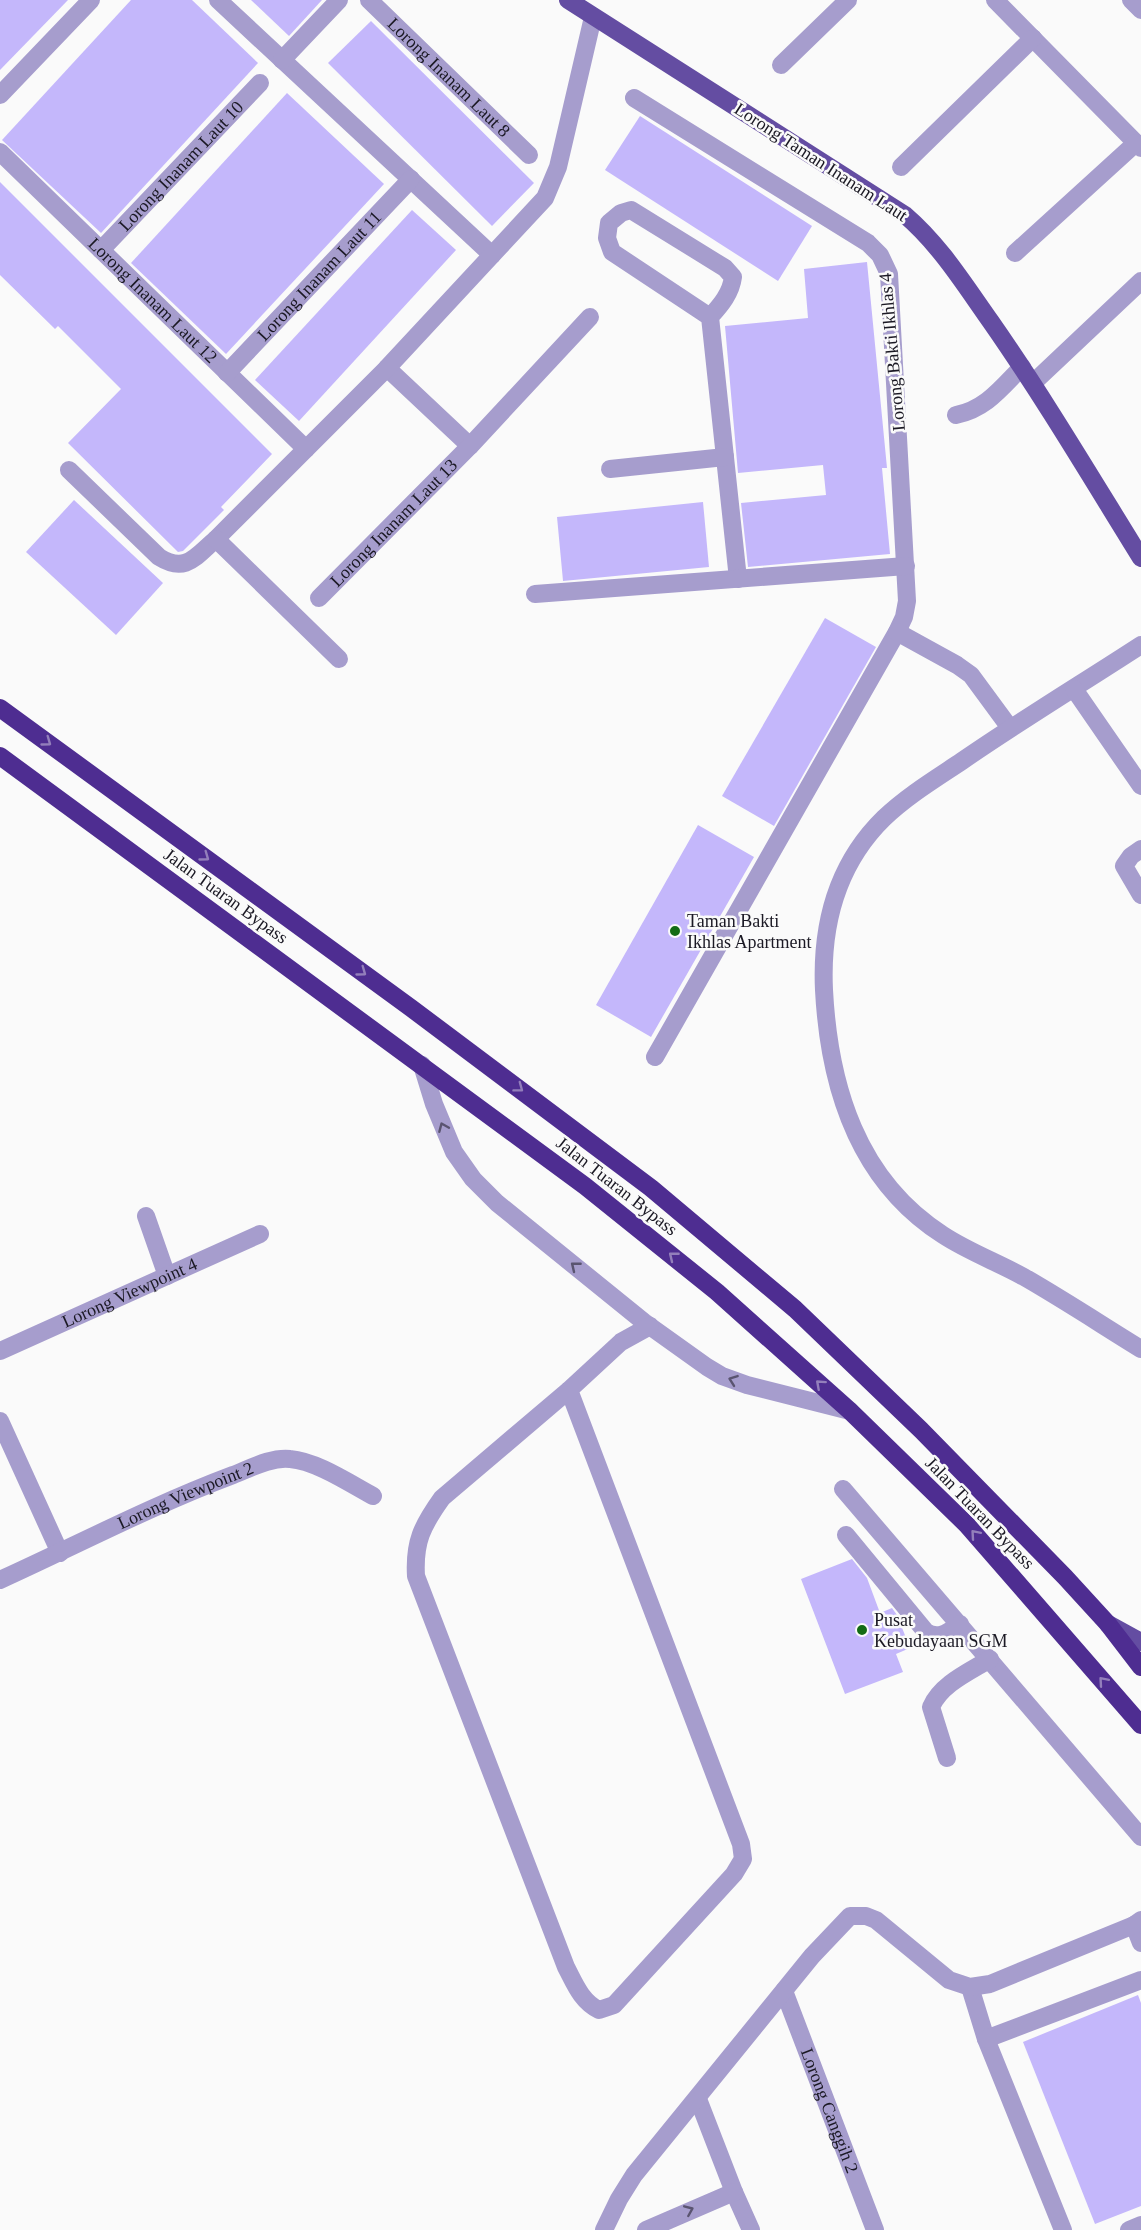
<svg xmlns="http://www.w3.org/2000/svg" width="1141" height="2230" viewBox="0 0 1141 2230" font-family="Georgia,serif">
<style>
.building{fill:#c4b7fb}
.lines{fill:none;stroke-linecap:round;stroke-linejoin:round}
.minor{stroke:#a69dcd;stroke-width:18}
.major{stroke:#644da2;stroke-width:18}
.highway{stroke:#4e2d91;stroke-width:18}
.oneway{stroke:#937fbb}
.oneway2{stroke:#5a5470}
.poi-dot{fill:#136b14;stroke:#fafafa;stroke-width:2}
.labels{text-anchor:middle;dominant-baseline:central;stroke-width:5;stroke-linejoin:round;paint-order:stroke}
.street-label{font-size:18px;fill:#1b1924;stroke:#fafafa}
.poi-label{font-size:18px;fill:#1b1924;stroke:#fafafa;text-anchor:start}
</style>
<rect width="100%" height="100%" fill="#fafafa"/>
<g class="building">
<polygon points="0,0 68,0 0,70"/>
<polygon points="131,0 192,0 258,63 101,233 2,140"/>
<polygon points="251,0 322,0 289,36"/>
<polygon points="371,21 534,183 492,226 328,63"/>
<polygon points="287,93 384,184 226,354 131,263"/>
<polygon points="640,116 812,226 778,281 605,170"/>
<polygon points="0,182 272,454 221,507 224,510 183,551 178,552 68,443 121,389 58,326 55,329 0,275"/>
<polygon points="412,210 456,250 299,421 255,380"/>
<polygon points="867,262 887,468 882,468 890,554 748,567 741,503 826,495 823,465 738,473 725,326 808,318 804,269"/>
<polygon points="74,500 163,583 116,635 26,552"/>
<polygon points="703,502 709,567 563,581 557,517"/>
<polygon points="825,618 876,647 774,826 722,796"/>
<polygon points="698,825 754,857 651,1037 596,1005"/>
<polygon points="852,1559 867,1578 880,1613 892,1608 897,1615 910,1648 896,1654 903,1672 845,1694 801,1579"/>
<polygon points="1138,1995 1141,2003 1141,2206 1095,2224 1023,2042"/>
</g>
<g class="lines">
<g class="minor">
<polyline points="218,0 492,255"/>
<path id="s1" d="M369,0L529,155"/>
<polyline points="995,0 1141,148"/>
<polyline points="1131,0 1141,10"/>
<polyline points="282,60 339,0"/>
<polyline points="781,65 848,0"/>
<polyline points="0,95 91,0"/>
<polyline points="634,98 868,243 880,255 889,274 907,601 904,617 897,632 655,1057"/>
<path id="s2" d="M0,152L306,449"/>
<polyline points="901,167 1033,38"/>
<path id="s3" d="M101,250L260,83"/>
<polyline points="1015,253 1136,143"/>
<path d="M710,317L612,252L607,238L609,223L621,213L631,210L725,268L733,277C731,293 721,305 710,317L738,579"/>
<polyline points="387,368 470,446"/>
<path id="s4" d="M227,373L411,179"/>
<polyline points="1033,383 1141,281"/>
<path d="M956,415C986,409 1001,388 1022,367"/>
<polyline points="610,469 725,457"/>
<path d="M69,470L159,557C186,574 196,556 216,539L387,368L545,198L558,167L593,17"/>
<polyline points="216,539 339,659"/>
<polyline points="535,594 906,566"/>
<path id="s5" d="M319,598L470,446L590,317"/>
<polyline points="897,632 957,665 971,675 1010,728"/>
<path d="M1141,645C1081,684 1020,721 962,761C935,779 907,796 884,818C836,865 821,925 824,990C829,1086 857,1180 943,1235C969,1252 997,1262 1024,1277C1064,1300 1102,1325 1141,1349"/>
<polyline points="1074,689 1141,786"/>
<polyline points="1141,849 1131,856 1124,866 1141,895"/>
<polyline points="422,1065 434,1104 454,1152 473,1179 497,1203 644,1322 707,1367 722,1376 747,1385 850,1411"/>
<polyline points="146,1216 167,1276"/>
<path id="s6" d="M0,1351L260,1234"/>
<path d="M569,1390L741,1844L743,1859L734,1874L614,2005L599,2010C581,2001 575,1984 566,1967L416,1576C414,1542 422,1526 442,1498L569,1390L621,1342L650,1326"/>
<polyline points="0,1421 60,1553"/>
<polyline points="843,1489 1141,1837"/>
<path d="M846,1535L926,1632C939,1640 948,1632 960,1624"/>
<path id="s7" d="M0,1580C77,1545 153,1505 233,1475C251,1468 271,1457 290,1459C316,1461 349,1483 373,1496"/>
<path d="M947,1758L931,1707C941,1684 969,1672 990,1659"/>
<polyline points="1134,1925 1141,1943"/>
<polyline points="970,1987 986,2039 1063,2230"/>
<path id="s8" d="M784,1991L875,2230"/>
<polyline points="986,2039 1141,1980"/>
<polyline points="698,2099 734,2192 751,2230"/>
<polyline points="604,2230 619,2199 634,2175 812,1956 850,1916 866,1916 876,1920 949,1980 970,1987 990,1984 1134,1925 1141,1920"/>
<polyline points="646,2230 734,2192"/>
<polyline points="1129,2230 1141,2225"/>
</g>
<g class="major">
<path d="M568,0L905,215C940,245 964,284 991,322C1044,398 1092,479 1141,558"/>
<polyline points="1108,1624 1141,1642"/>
</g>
<g class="highway">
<polyline points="0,708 411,1008 651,1188 795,1309 921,1430 1065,1577 1108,1624 1141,1667"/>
<polyline points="0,756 585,1186 717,1292 850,1411 967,1525 1141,1725"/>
</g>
</g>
<defs><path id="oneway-chevron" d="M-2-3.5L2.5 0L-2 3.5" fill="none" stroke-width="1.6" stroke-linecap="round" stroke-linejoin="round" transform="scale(1.5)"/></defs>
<g class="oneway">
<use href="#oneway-chevron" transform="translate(47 742) rotate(36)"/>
<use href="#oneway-chevron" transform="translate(205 857) rotate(36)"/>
<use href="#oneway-chevron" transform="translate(362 972) rotate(36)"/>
<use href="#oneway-chevron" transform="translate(519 1088) rotate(37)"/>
<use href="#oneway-chevron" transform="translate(673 1256) rotate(-141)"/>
<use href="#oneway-chevron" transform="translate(820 1384) rotate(-138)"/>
<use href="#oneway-chevron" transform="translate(975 1534) rotate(-131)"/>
<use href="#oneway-chevron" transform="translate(1103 1681) rotate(-131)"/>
</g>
<g class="oneway2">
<use href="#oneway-chevron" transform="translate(443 1127) rotate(-113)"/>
<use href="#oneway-chevron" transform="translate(575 1266) rotate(-141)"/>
<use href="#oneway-chevron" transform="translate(733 1380) rotate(-160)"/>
<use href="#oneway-chevron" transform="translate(689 2210) rotate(-23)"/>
</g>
<g class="poi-dot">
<circle cx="675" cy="931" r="6"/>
<circle cx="862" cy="1630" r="6"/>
</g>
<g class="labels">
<g class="street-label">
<text stroke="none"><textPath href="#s1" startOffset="111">Lorong Inanam Laut 8</textPath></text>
<text transform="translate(821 162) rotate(33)">Lorong Taman Inanam Laut</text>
<text stroke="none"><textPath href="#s3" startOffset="116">Lorong Inanam Laut 10</textPath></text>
<text stroke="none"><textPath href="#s4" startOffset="134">Lorong Inanam Laut 11</textPath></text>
<text stroke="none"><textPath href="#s2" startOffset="213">Lorong Inanam Laut 12</textPath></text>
<text transform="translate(892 352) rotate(-95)">Lorong Bakti Ikhlas 4</text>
<text stroke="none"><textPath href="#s5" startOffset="106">Lorong Inanam Laut 13</textPath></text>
<text transform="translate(226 896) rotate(36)">Jalan Tuaran Bypass</text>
<text transform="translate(617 1186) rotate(38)">Jalan Tuaran Bypass</text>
<text stroke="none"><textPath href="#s6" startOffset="142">Lorong Viewpoint 4</textPath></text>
<text stroke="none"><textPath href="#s7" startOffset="204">Lorong Viewpoint 2</textPath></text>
<text transform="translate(980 1513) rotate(46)">Jalan Tuaran Bypass</text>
<text stroke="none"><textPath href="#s8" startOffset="128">Lorong Canggih 2</textPath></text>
</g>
<g class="poi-label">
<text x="687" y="921">Taman Bakti<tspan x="687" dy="21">Ikhlas Apartment</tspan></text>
<text x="874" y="1620">Pusat<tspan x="874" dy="21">Kebudayaan SGM</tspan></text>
</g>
</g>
</svg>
